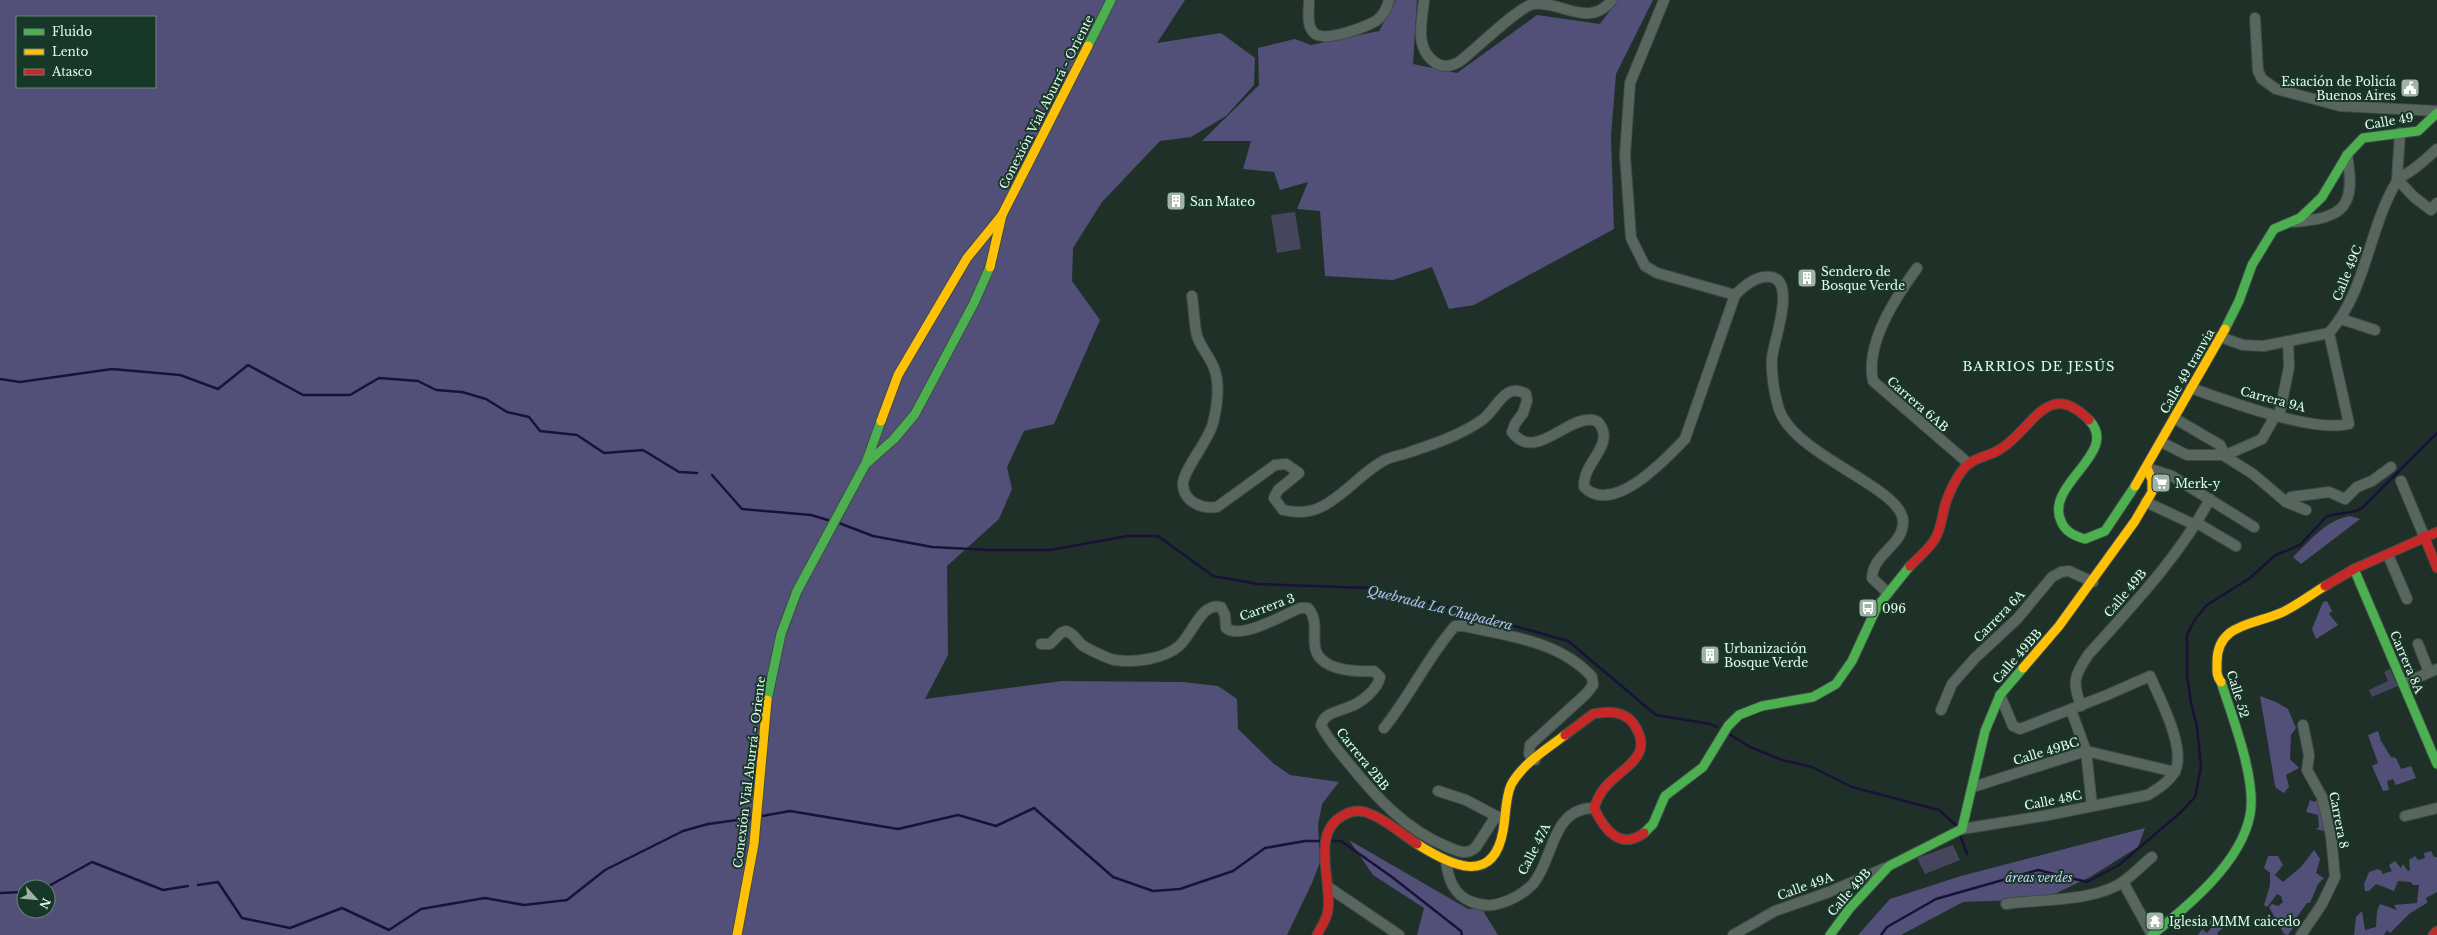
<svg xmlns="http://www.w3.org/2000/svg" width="2437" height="935" viewBox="0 0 2437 935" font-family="'Libre Baskerville',serif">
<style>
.green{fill:#45465e}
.forest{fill:#525079;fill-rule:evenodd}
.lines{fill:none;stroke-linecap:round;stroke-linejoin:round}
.stream{stroke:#191238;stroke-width:2.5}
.street-casing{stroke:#3d4c45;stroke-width:12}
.fast-casing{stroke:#3d4c45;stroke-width:11}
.slow-casing{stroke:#3d4c45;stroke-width:11}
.jam-casing{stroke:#3d4c45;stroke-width:11}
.street{stroke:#58665f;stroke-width:10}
.fast{stroke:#4caf50;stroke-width:9}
.slow{stroke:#ffc107;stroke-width:9}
.jam{stroke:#c62828;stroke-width:9}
.labels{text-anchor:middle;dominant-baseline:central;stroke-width:4;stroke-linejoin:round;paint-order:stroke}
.poi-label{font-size:12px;fill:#e7faef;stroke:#173828;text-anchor:start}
.street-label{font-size:12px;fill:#e7faef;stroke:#173828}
.park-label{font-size:12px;font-style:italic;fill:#ccc9f8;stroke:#173828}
.neighbourhood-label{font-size:13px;letter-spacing:1px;fill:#e7faef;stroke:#173828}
.water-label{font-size:13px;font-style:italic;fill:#bebaf8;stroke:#173828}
</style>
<rect width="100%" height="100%" fill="#1f3028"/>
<g class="green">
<polygon points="1295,212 1301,249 1277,253 1271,215"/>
<polygon points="2390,669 2398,686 2372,697 2369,690 2388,681 2384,672"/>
<polygon points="1953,845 1960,860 1925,874 1917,858"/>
</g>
<g class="forest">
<path d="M0,0H1185L1157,43L1221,33L1255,58L1254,85L1226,116L1191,137L1160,141L1102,202L1073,248L1072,281L1100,320L1054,424L1024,431L1007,467L1012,489L999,519L947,566L948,655L925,699L1062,681L1183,682L1218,686L1237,699L1238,729L1273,763L1290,775L1339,782L1322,804L1318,825L1320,862L1312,883L1287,935H0ZM17,17H155V87H17ZM24,887H48V911H24Z"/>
<polygon points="1396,0 1417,0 1413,64 1457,73 1537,15 1600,24 1618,0 1653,0 1616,74 1611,136 1614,229 1474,305 1449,309 1432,267 1393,280 1325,276 1320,211 1297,209 1308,182 1280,190 1274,172 1243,169 1251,141 1202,141 1259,85 1258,48 1295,39 1311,45 1379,31"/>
<path d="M2350,516L2360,519L2301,564L2293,557C2311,540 2326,520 2350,516Z"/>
<polygon points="2327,601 2332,611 2329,614 2338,625 2316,639 2312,629 2323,602"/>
<polygon points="2260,696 2276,702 2288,709 2296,728 2291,735 2290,759 2299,768 2286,775 2289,787 2284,793 2276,788 2275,785"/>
<polygon points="2378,731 2381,741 2391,757 2396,758 2401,769 2411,766 2416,778 2396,785 2393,779 2387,781 2389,790 2383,791 2372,766 2378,763 2368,735"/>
<polygon points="2320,795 2327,832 2316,829 2319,827 2318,815 2306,812 2310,800 2315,802"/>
<polygon points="2145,828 2138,847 2090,877 2044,899 1963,902 1901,935 1858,935 1890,899 1961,876"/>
<polygon points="1349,840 1468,909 1482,909 1498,935 1417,935 1424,908 1373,875"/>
<polygon points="2314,850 2320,859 2316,873 2324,878 2318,884 2310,903 2307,903 2294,921 2296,923 2288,935 2284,934 2269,907 2272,904 2278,906 2283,902 2281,896 2277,894 2267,907 2264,905 2270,885 2270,873 2264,868 2268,856 2278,856 2283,865 2275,875 2283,882 2301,867"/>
<polygon points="2431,851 2434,857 2437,857 2437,892 2426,898 2427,903 2409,914 2390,933 2387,930 2384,935 2354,935 2356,917 2362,911 2365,930 2376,927 2377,911 2380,904 2397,910 2394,905 2417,903 2419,885 2413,885 2411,882 2398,881 2394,891 2376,884 2369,891 2365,891 2364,884 2369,872 2378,869 2382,871 2382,874 2392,871 2389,865 2395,861 2401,868 2403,864 2408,871 2410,870 2409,860 2415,856 2418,860 2425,858 2424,853"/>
<polygon points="2213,915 2225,926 2217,933 2218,935 2198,935 2202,929 2207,933 2212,927 2209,924"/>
</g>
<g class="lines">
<g class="stream">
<polyline points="0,379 20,382 112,369 180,375 218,389 248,365 303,395 350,395 379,378 418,381 436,390 462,392 486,399 507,412 529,417 540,431 577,435 604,453 643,450 679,472 697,473"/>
<polyline points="712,475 742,509 811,515 828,520"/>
<polyline points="839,523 873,536 932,547 989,550 1050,550 1128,536 1158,536 1213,576 1258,584 1369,588 1429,602 1568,641 1656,715 1711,724 1717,727"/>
<polyline points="1729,734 1750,747 1782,760 1812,767 1852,787 1939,810 1957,826"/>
<polyline points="762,816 790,811 898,829 958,815 996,826 1034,808 1113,877 1153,891 1180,889 1233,871 1265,848 1305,841 1321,841"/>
<polyline points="1960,835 1967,854"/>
<polyline points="1330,841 1341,841 1392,877 1461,931 1462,935"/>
<polyline points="198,885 218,882 242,918 290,928 342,908 389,930 421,909 485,898 524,905 567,900 605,870 683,831 708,824 752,818"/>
<polyline points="47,887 92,862 163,890 188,886"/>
<polyline points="0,893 24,892"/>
<polyline points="1881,935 1887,927 1936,899 2038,870 2087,882 2119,865 2181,812 2195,797 2201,767 2197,727 2191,703 2187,675 2187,635 2195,619 2207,605 2250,578 2274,556 2300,545 2327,516 2356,511 2362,508 2437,433"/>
</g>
<defs>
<g id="street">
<path d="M1309,0C1309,11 1306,25 1314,33C1324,43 1365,27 1376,21C1383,16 1387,8 1389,0"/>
<path d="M1424,0C1422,22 1414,49 1436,63C1444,68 1451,66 1459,62C1474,51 1520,5 1534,4C1562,1 1589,29 1612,0"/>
<polyline points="1664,0 1630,83 1625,155 1631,238 1645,266 1657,273 1735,295"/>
<polyline points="2255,18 2258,71 2262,79 2276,89 2340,106 2437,111"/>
<polyline points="2400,133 2397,179 2414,197 2431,210 2437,203"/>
<path d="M2294,222C2345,218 2356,206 2347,155"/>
<path d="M1917,268C1896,297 1865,343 1873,381L1968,463"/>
<path d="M1192,296C1194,309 1194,323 1197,336C1201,348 1210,357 1214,368C1220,384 1217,407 1213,423C1209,441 1181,472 1183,486C1185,503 1203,509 1217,507L1275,465L1286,464L1299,473L1278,490L1274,498L1283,510C1296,513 1309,513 1321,507C1346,495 1362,471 1387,459C1394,456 1403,455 1410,452C1434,444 1461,435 1482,420C1497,410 1504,381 1526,394L1527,401L1523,413L1515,424L1512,432C1533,461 1564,421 1587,420C1594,419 1599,421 1602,428C1610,446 1588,461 1585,478C1584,481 1584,485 1584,487C1613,516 1665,460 1685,439L1735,295C1745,285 1757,275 1771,277C1797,281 1773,343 1772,358C1771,374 1774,391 1778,406C1790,455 1904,487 1903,522C1903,546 1873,553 1872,578L1888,593"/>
<polyline points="2341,319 2375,330"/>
<polyline points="2220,337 2243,345 2264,346 2329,333"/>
<path d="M2191,388C2227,401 2314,433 2349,424L2329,333C2367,290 2368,229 2397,181C2398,177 2403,176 2406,174C2418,167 2427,158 2437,149"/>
<polyline points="2279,416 2289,367 2288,341"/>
<polyline points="2174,418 2220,445 2226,457 2253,474 2286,502 2306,510"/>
<polyline points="2161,442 2187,455 2226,455 2262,439 2275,416"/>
<polyline points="2147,468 2172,476 2254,527"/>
<polyline points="2401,481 2424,536"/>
<polyline points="2146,502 2195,525"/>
<polyline points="2286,502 2291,497 2329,492 2345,499 2357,487 2372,481 2391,467"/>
<polyline points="2197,523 2236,546"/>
<polyline points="2388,555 2407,599"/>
<path d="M1041,644H1050L1061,633L1066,631C1075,634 1076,640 1082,645C1088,649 1108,659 1115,660C1135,663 1164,659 1179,646C1192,635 1201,602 1221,607L1225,615L1226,628C1241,640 1283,615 1300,608H1308C1318,619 1313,634 1315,647C1319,671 1356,672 1374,671L1380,677C1378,689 1361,703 1349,707C1338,712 1325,712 1321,725C1327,738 1337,749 1346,760C1374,795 1405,830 1448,847C1458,851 1467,856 1476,847L1496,816L1504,819"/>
<polyline points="2418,644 2429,672"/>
<polyline points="2403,684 2437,669"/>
<path d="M2081,706C2072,682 2074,676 2088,655C2131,607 2179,557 2210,499"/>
<polyline points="1941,710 1952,684 1975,658 2017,619 2052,577 2061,572 2069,571 2093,582"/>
<polyline points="2071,710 2086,751 2092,806"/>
<path d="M1384,728C1410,696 1427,658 1455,626H1464C1508,636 1560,641 1592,677L1593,685L1586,694L1530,745L1529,754L1535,760"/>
<polyline points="1973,787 2086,751 2175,772"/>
<polyline points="1438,791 1466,800 1496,816"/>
<polyline points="2405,816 2437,808"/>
<path d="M1962,829L2043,816L2148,795C2157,789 2168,783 2174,773C2188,751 2159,697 2150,676L2107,695L2020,729L2013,726L2000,695"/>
<path d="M1446,861C1448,878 1453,895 1472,902C1485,907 1494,906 1507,901C1517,897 1525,892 1533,884C1554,859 1551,808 1594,808"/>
<polyline points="2123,882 2152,935"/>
<polyline points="1328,887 1399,935"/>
<path d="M2006,904C2040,899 2096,902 2124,881C2134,874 2142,865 2152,857"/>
<polyline points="1733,935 1775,911 1829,892 1885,868"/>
<polyline points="2301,935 2322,904 2335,877 2331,836 2322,797 2307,770 2309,755 2303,725"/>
</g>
<g id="fast">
<polyline points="1088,46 1111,0"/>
<polyline points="2225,329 2239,301 2252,265 2274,229 2300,218 2322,197 2347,155 2363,138 2418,131 2437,113"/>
<path d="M2089,420C2121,453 2044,484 2061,521C2065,532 2075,536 2085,539L2105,531L2135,486"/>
<polyline points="867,463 894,439 915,414 974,303 990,267"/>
<polyline points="2354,569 2437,764"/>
<polyline points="767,700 781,634 797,591 866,463 881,421"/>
<polyline points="1644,833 1653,824 1665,796 1703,767 1728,726 1739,715 1762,706 1813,697 1836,684 1852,661 1877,607 1910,566"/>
<polyline points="1830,935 1850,908 1889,866 1962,829 1985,731 2000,695 2023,668"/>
<path d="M2152,935C2188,906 2241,863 2250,815C2257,780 2232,716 2221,682"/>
</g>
<g id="slow">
<polyline points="990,267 1002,215 1088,46"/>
<polyline points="881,421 898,375 967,258 1002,215"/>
<polyline points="2135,486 2225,329"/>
<polyline points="2023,668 2059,626 2135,521 2152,492 2152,480 2147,468"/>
<path d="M2221,682C2216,676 2217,670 2217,662C2217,625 2251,625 2278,614C2294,608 2310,595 2325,586"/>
<path d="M1417,844C1450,865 1493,887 1503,831C1506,816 1505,799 1511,785C1522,764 1547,749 1565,735"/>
<polyline points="737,935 754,844 767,700"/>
</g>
<g id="jam">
<polyline points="2424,536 2437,568"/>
<path d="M1910,566C1918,558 1929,549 1935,539C1941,529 1942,516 1945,505C1949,493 1954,482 1961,472C1972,456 1988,458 2002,448C2033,428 2048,378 2089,420"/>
<polyline points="2325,586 2354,569 2437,532"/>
<path d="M1565,735L1593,714C1607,711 1623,710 1633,723C1655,754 1627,765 1608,784C1601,791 1597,799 1594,808C1604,829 1620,851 1644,833"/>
<path d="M1317,935C1321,927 1327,919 1328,910C1332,880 1310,832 1344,815C1351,811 1357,810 1365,812C1384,818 1400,833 1417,844"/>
<polyline points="2433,935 2437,931"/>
</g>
</defs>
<use href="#street" class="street-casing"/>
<use href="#fast" class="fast-casing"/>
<use href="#slow" class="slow-casing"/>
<use href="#jam" class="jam-casing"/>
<use href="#street" class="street"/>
<use href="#fast" class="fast"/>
<use href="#slow" class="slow"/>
<use href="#jam" class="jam"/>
</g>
<defs>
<symbol id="civic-square" viewBox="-11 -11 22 22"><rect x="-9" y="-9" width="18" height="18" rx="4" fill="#a1b3a9" stroke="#173828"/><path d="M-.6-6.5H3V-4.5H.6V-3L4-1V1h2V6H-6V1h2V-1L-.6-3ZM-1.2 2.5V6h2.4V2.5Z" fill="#fff"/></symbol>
<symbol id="building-square" viewBox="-11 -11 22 22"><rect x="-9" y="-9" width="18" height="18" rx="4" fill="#a1b3a9" stroke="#173828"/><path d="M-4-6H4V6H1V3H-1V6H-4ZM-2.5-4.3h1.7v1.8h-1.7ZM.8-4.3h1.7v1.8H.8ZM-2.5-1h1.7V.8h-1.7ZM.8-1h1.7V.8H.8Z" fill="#fff"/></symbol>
<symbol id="supermarket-square" viewBox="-11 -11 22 22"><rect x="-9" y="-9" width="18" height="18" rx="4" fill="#a1b3a9" stroke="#173828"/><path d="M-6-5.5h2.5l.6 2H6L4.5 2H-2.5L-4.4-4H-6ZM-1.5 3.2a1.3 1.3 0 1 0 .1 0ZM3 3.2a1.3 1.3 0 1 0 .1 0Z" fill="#fff"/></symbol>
<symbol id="bus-square" viewBox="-11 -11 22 22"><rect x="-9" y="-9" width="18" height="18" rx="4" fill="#a1b3a9" stroke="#173828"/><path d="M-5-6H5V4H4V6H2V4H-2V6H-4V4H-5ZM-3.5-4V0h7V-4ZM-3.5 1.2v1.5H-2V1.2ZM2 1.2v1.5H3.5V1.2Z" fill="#fff"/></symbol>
<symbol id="temple-square" viewBox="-11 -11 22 22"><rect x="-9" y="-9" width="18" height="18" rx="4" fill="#a1b3a9" stroke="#173828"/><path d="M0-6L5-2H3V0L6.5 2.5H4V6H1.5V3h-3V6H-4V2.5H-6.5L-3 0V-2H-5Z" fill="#fff"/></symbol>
</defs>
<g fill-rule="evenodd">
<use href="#civic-square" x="2399" y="77" width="22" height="22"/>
<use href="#building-square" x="1165" y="190" width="22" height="22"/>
<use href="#building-square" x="1796" y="267" width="22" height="22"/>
<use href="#supermarket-square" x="2150" y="472" width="22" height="22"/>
<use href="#bus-square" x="1857" y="597" width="22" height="22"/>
<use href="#building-square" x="1699" y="644" width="22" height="22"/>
<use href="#temple-square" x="2144" y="910" width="22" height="22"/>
</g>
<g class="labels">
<g class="poi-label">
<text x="2396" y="81" text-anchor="end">Estación de Policía<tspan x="2396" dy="14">Buenos Aires</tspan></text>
<text x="1190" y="201">San Mateo</text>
<text x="1821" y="271">Sendero de<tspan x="1821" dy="14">Bosque Verde</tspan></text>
<text x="2175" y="483">Merk-y</text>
<text x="1882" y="608">096</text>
<text x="1724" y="648">Urbanización<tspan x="1724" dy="14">Bosque Verde</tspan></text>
<text x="2169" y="921">Iglesia MMM caicedo</text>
</g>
<g class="street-label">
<text transform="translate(1046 102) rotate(-63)">Conexión Vial Aburrá - Oriente</text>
<text transform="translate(2389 121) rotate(-10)">Calle 49</text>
<text transform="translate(2347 273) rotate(-68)">Calle 49C</text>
<text transform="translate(2187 371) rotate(-60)">Calle 49 tranvia</text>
<text transform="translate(2273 399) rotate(15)">Carrera 9A</text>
<text transform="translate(1918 404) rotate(41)">Carrera 6AB</text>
<text transform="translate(2125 593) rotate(-50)">Calle 49B</text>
<text transform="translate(1267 607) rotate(-20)">Carrera 3</text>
<text transform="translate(1999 616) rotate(-46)">Carrera 6A</text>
<text transform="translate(2017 656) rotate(-49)">Calle 49BB</text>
<text transform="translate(2407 662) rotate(67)">Carrera 8A</text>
<text transform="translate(2238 694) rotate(73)">Calle 52</text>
<text transform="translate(2046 751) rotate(-17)">Calle 49BC</text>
<text transform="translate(1363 759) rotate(51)">Carrera 2BB</text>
<text transform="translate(749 772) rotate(-83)">Conexión Vial Aburrá - Oriente</text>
<text transform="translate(2053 800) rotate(-11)">Calle 48C</text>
<text transform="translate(2339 820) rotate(79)">Carrera 8</text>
<text transform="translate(1534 849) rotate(-63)">Calle 47A</text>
<text transform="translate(1805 886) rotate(-20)">Calle 49A</text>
<text transform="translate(1849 892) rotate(-49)">Calle 49B</text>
</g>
<g class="park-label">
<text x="2039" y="877">áreas verdes</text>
</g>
<g class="neighbourhood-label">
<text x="2039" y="366">BARRIOS DE JESÚS</text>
</g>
<g class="water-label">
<text transform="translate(1440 608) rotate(14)">Quebrada La Chupadera</text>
</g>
</g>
<rect x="16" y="16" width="140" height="72" fill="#173828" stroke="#6a8678"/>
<rect x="24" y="29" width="20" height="6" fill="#4caf50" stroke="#6a8678"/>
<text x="52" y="36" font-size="12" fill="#e7faef">Fluido</text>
<rect x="24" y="49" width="20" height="6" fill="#ffc107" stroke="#6a8678"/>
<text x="52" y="56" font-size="12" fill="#e7faef">Lento</text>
<rect x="24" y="69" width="20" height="6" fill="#c62828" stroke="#6a8678"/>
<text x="52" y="76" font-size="12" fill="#e7faef">Atasco</text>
<g transform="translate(36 899) rotate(117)"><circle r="19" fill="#173828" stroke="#6a8678"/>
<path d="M0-3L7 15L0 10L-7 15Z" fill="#a1b3a9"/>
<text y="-6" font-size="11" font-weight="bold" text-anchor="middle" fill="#e7faef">N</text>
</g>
</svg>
